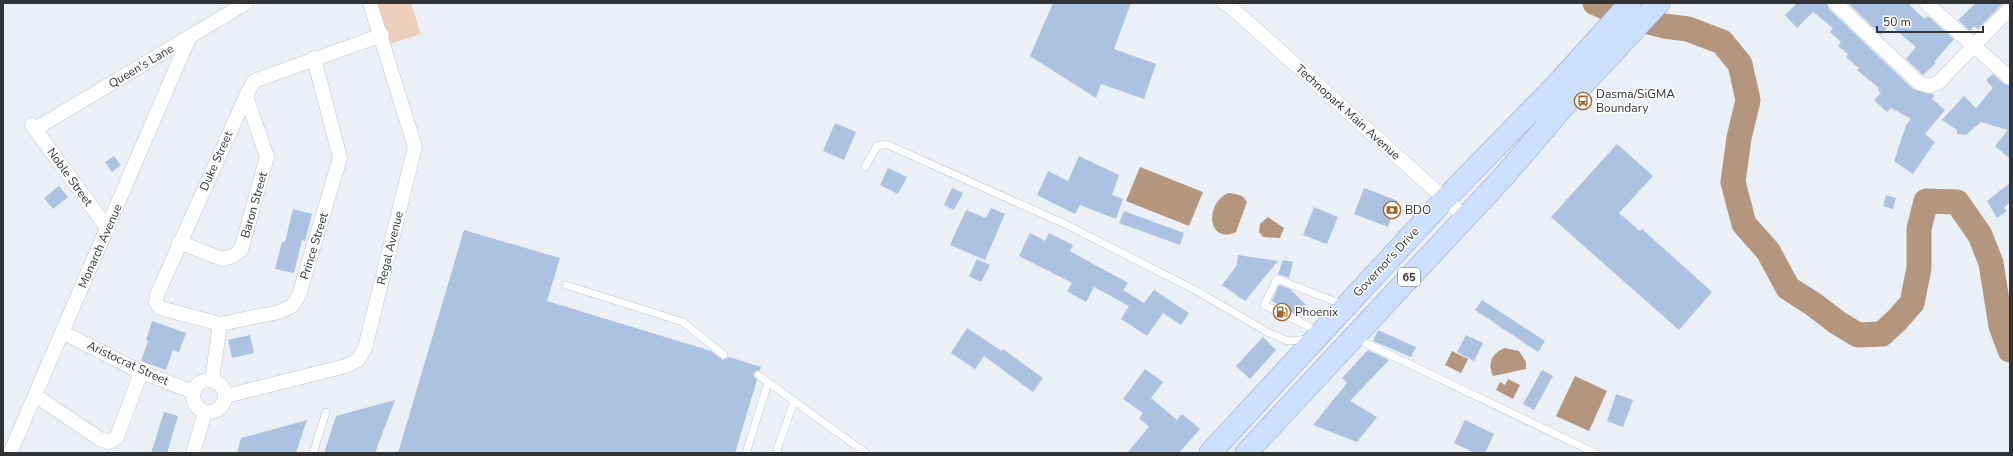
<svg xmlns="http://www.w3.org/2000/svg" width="2013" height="456" viewBox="0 0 2013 456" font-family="'Nunito Sans',sans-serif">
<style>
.green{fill:#ecd0bb}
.water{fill:#b4957e}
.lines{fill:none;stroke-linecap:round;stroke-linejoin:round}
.river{stroke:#b4957e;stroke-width:25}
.building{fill:#acc2e0}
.service-casing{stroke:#c1c6cd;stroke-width:8}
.minor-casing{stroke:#c1c6cd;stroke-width:15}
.trunk-casing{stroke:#8e9fb7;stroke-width:23}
.service{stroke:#fff;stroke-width:7}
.minor{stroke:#fff;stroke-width:14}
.trunk{stroke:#cce0fe;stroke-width:22}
.labels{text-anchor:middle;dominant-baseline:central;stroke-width:3;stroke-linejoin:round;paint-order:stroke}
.shield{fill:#fff;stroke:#6e7071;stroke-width:1}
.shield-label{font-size:11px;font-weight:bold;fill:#303234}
.street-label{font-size:12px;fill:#303234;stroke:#fff}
.poi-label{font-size:12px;fill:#303234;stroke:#fff;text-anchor:start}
</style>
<rect width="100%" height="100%" fill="#ebf0f7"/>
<polygon class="green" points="376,3 411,3 421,34 390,44"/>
<g class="water">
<polygon points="1140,167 1203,192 1189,226 1126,201"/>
<path d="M1228,193C1237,194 1242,194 1247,202L1236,232C1209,245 1203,205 1228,193Z"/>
<polygon points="1268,217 1284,228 1280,238 1263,237 1259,232 1260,224"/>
<path d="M1505,348L1519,351L1526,362V369L1493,376C1487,363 1492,353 1505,348Z"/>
<polygon points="1452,351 1468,359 1461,373 1445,365"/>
<polygon points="1575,376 1607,391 1589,431 1556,416"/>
<polygon points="1508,379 1520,385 1513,399 1496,390 1500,382 1505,385"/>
</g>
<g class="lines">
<polyline class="river" points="1595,3 1629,17 1664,26 1688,29 1722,42 1740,64 1748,100 1739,138 1733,182 1744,224 1768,251 1788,288 1813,304 1838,323 1858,335 1882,334 1897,320 1912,303 1919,268 1919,229 1926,201 1957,202 1980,235 1991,263 2001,326 2010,350"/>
</g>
<g class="building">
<polygon points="1053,3 1131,3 1114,49 1156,64 1144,99 1101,84 1096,98 1030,56"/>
<polygon points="1797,3 1827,3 1829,9 1913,89 1935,95 1932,99 1945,110 1925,134 1935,142 1913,174 1894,161 1906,125 1911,119 1891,108 1887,112 1874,100 1881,93 1878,90 1879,88 1857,70 1859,68 1846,57 1848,54 1838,46 1841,42 1830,32 1833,28 1813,12 1797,28 1785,15"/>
<polygon points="1850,3 1908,3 1924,19 1928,16 1954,39 1934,62 1936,63 1923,75 1906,59 1916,47 1890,25 1881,35 1849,4"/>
<polygon points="1976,3 2003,3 1978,29 1974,26 1970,31 1958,20"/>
<polygon points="1993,74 2004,84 2010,86 2010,159 1995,146 2008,130 1981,122 1966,135 1957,134 1957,130 1942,120 1964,96 1976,108 1993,88 1986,80"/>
<polygon points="835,123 856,132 844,160 823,151"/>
<polygon points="1617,144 1653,176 1619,213 1640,231 1642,229 1712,292 1679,330 1551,217"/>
<polygon points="114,156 121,165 112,172 105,162"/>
<polygon points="1079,156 1119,175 1112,195 1123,199 1116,219 1080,205 1075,214 1037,195 1048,171 1068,181"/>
<polygon points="888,168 907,177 898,194 880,185"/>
<polygon points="2010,183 2010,202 2004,208 2007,211 1997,218 1987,201"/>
<polygon points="59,186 68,197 53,209 44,198"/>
<polygon points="952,188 963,193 954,210 944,205"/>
<polygon points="1364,188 1398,201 1388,227 1354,214"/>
<polygon points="1886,195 1896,198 1893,209 1883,206"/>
<polygon points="1314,207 1338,217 1327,244 1303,235"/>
<polygon points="991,208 1005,214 985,260 950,245 966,210 986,218"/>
<polygon points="293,209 312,214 305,241 302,240 294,273 275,269 282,242 285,242"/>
<polygon points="1124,211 1184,233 1180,245 1119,223"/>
<polygon points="464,230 560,258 547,301 711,351 723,360 729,357 761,367 760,370 756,371 753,374 757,380 735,453 398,453"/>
<polygon points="1030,233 1045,241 1049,233 1073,245 1070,251 1128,283 1123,290 1144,303 1154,290 1189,313 1181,325 1163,313 1147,336 1121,319 1129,306 1094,287 1086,302 1067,291 1072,283 1019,256"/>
<polygon points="1238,255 1278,261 1245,301 1222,285 1237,265"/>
<polygon points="977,259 990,265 981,282 969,276"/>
<polygon points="1283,260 1293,262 1289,278 1278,274"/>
<polygon points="1279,285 1290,289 1306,305 1296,315 1272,301"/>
<polygon points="1482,300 1545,341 1538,352 1475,310"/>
<polygon points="152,321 186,333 179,352 173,350 166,370 141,361 148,341 146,340"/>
<polygon points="967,328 1002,351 1003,349 1043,378 1033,392 984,356 975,369 951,353"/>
<polygon points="1378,330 1416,347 1411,357 1373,341"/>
<polygon points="250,335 254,353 232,358 228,340"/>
<polygon points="1466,335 1483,343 1474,361 1457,352"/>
<polygon points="1263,337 1276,350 1250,379 1236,366"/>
<polygon points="1368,350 1389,360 1350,401 1377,417 1357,442 1313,425 1347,383 1342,378"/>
<polygon points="1145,369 1163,382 1151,398 1177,420 1182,414 1200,429 1179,453 1127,453 1149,427 1139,418 1143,413 1123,399"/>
<polygon points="1542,370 1553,376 1534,410 1523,404"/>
<polygon points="1616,394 1633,400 1623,427 1607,421"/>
<polygon points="395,400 375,453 324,453 336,416"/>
<polygon points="164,412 178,416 167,453 151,453"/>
<polygon points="307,420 296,453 237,453 241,438"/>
<polygon points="1465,420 1494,434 1485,453 1475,453 1454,443"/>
</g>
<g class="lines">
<defs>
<g id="service">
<polyline points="865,167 877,146 886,144 1065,224 1197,291 1269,333 1288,341 1309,339"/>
<polyline points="566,285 683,322 724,355"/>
<polyline points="1320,332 1264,305 1277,279 1344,305"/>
<polyline points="1357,339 1595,453"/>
<polyline points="758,375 866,453"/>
<polyline points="313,453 326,412"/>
<polyline points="746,453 768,383"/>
<polyline points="777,453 778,447 794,401"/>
</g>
<g id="minor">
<polyline points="1224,3 1231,7 1465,217"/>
<polyline points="1835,3 1919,83 1929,86 1939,82 2010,8"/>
<polyline points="1926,3 2010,78"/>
<polyline points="314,58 340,158 299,295 292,306 279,312 220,324 160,308 156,302 157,295 246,96 254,81 382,35"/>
<polyline points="32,125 108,229"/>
<polyline points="35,129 246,3"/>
<polyline points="179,242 222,259 233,256 241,250 267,157 246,96"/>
<polyline points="62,332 141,372 194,392"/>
<circle cx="209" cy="396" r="16"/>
<polyline points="212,380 220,324"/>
<polyline points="36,396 100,439 109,442 117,437 141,372"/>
<polyline points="226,396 346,366 358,360 365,348 415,147 370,3"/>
<polyline points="10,453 189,38"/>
<polyline points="193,453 205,412"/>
</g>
<g id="trunk">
<polyline points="1210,453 1445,199 1561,80 1630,3"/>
<polyline points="1246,453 1505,175 1575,93 1659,3"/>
</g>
</defs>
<use href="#service" class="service-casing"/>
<use href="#minor" class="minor-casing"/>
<use href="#trunk" class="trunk-casing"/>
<use href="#service" class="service"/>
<use href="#minor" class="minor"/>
<use href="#trunk" class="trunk"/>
</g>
<defs>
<symbol id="bus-ring" viewBox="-11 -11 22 22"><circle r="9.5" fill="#fff" stroke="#a3632c" stroke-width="1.5"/><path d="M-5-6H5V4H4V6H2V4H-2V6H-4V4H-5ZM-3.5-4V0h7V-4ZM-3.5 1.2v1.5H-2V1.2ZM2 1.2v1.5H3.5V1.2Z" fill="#a3632c"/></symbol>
<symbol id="bank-ring" viewBox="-11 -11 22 22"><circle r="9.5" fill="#fff" stroke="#a3632c" stroke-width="1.5"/><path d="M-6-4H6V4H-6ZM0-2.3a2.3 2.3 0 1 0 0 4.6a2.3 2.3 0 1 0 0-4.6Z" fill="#a3632c"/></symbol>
<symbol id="fuel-ring" viewBox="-11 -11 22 22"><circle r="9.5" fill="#fff" stroke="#a3632c" stroke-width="1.5"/><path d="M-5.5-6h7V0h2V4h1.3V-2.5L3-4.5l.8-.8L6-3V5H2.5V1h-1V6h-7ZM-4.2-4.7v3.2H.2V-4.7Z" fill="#a3632c"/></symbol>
</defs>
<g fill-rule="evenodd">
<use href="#bus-ring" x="1573" y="91" width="20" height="20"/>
<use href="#bank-ring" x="1382" y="200" width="20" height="20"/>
<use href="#fuel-ring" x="1272" y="302" width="20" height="20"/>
</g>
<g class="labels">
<rect class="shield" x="1398" y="268" width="22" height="18" rx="3"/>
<g class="shield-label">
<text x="1409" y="277">65</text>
</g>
<g class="street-label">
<text transform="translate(141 66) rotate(-31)">Queen's Lane</text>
<text transform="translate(1348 112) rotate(42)">Technopark Main Avenue</text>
<text transform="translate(216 161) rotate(-66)">Duke Street</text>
<text transform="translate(70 177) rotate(54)">Noble Street</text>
<text transform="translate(254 205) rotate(-74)">Baron Street</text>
<text transform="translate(100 246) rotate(-66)">Monarch Avenue</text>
<text transform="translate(314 246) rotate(-73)">Prince Street</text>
<text transform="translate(390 248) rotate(-76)">Regal Avenue</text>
<text transform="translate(1386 262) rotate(-47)">Governor's Drive</text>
<text transform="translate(128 363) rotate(25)">Aristocrat Street</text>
</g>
<g class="poi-label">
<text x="1596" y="94">Dasma/SiGMA<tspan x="1596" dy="14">Boundary</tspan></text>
<text x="1405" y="210">BDO</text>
<text x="1295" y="312">Phoenix</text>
</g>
</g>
<rect width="2013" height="456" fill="none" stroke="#303234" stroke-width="8"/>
<path d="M1877 26v6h106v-6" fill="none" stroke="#303234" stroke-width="2"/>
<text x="1883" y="26" font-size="12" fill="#303234" stroke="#ffffff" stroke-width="3" paint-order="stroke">50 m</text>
</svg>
